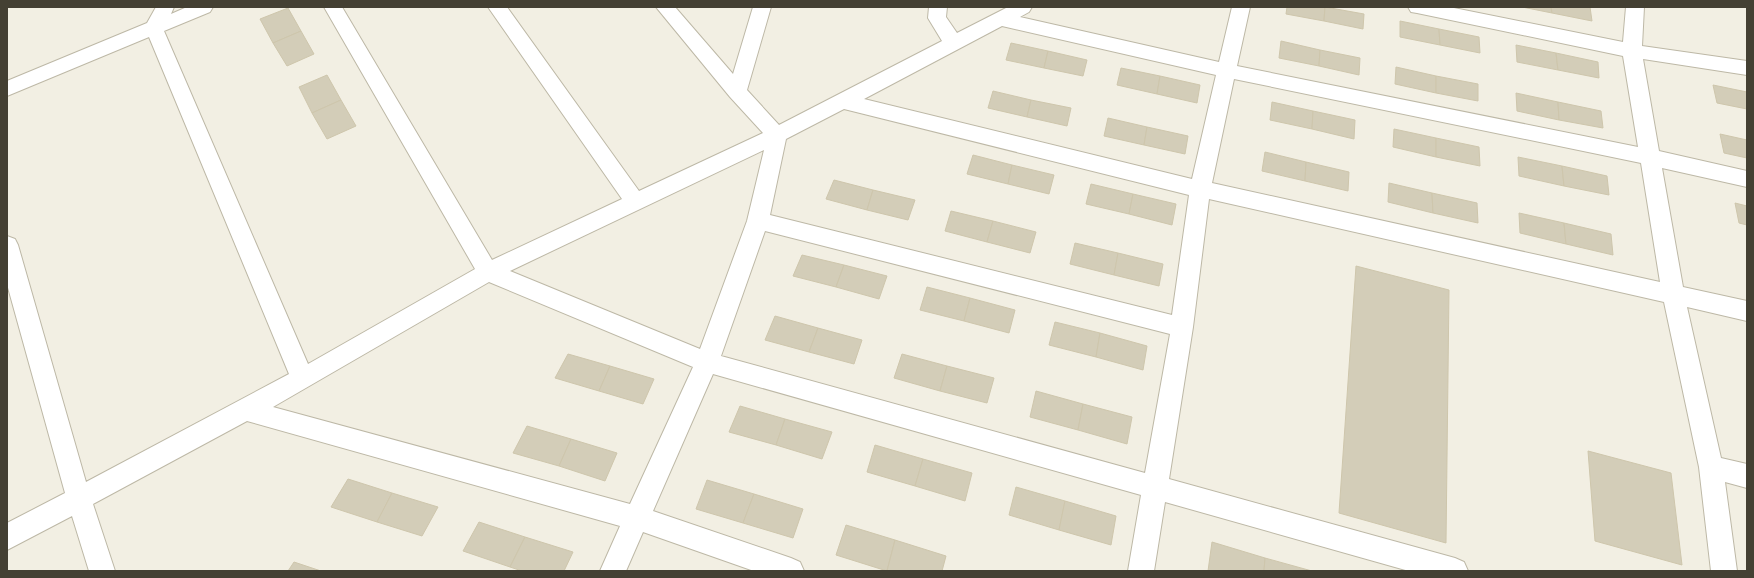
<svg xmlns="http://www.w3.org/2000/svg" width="1754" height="578" viewBox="0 0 1754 578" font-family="'Noto Sans',sans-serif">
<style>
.building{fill:#d3cdb8;stroke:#cec6ac}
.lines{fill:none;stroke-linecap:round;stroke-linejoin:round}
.minor-casing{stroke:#bdb8a6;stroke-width:2}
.minor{fill:#fff;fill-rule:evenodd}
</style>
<rect width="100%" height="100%" fill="#f2efe3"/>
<g class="building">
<polygon points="1287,7 1325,7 1324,21 1286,14"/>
<polygon points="1325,7 1364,14 1363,29 1324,21"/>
<polygon points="1522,7 1551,7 1552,13"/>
<polygon points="1551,7 1590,7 1592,21 1552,13"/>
<polygon points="288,8 301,31 273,43 260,19"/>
<polygon points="1400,21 1439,29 1440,45 1400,37"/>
<polygon points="1439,29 1479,37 1480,53 1440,45"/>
<polygon points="301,31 314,54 287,66 273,43"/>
<polygon points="1281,41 1320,50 1319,66 1279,58"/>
<polygon points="1011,43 1048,51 1044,68 1006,60"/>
<polygon points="1516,45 1556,53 1558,70 1517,62"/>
<polygon points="1320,50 1360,58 1359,75 1319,66"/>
<polygon points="1048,51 1087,60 1083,76 1044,68"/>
<polygon points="1556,53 1598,62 1599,78 1558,70"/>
<polygon points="1396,67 1436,76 1436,93 1395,84"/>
<polygon points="1121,68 1160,76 1157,94 1117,85"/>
<polygon points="327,75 341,100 312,113 299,87"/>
<polygon points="1160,76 1200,85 1197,103 1157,94"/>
<polygon points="1436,76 1478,84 1478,101 1436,93"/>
<polygon points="1713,85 1747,92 1747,109 1717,103"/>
<polygon points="993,91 1031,100 1027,117 988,108"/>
<polygon points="1516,93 1558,102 1559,120 1517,111"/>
<polygon points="341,100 356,126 327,139 312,113"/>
<polygon points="1031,100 1071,108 1067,126 1027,117"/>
<polygon points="1272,102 1313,111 1312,129 1270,120"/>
<polygon points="1558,102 1601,111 1603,128 1559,120"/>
<polygon points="1313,111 1355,120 1354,139 1312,129"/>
<polygon points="1108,118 1147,127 1144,145 1104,136"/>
<polygon points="1147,127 1188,136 1185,154 1144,145"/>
<polygon points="1394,129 1436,138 1436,157 1393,147"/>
<polygon points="1720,134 1747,140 1747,158 1724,153"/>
<polygon points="1436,138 1479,147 1480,166 1436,157"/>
<polygon points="1265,152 1306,162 1305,181 1262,171"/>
<polygon points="973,155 1012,165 1008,184 967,174"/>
<polygon points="1518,157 1562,166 1564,186 1519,176"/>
<polygon points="1306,162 1349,172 1348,191 1305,181"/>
<polygon points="1012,165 1054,175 1049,194 1008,184"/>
<polygon points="1562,166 1607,176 1609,195 1564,186"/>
<polygon points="834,180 873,190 867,210 826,199"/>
<polygon points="1389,183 1432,193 1433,213 1388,202"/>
<polygon points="1091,184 1133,194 1129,214 1086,204"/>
<polygon points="873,190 915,200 908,220 867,210"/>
<polygon points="1432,193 1477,203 1478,223 1433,213"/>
<polygon points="1133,194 1176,204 1172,225 1129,214"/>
<polygon points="1735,203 1747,206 1747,225 1739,223"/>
<polygon points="951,211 993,221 987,242 945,231"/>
<polygon points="1519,213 1564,223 1566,244 1520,233"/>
<polygon points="993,221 1036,232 1030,253 987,242"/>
<polygon points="1564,223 1611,234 1613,255 1566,244"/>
<polygon points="1075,243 1118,253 1114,275 1070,264"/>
<polygon points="1118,253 1163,264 1159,286 1114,275"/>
<polygon points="802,255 844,265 836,287 793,276"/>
<polygon points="844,265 887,276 879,299 836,287"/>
<polygon points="1356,266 1449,290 1446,543 1339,513"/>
<polygon points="927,287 970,298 964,321 920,310"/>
<polygon points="970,298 1015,310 1009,333 964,321"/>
<polygon points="775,316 818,328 809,352 765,340"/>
<polygon points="1055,322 1100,333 1096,357 1049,345"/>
<polygon points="818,328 862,340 854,364 809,352"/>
<polygon points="1100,333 1147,346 1143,370 1096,357"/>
<polygon points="568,354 610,366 599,391 555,378"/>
<polygon points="902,354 947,366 940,391 894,378"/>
<polygon points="610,366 654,379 643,404 599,391"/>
<polygon points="947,366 994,378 987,403 940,391"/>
<polygon points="1036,391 1083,404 1078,430 1030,417"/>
<polygon points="1083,404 1132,417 1127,444 1078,430"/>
<polygon points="740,406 785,419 776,445 729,432"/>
<polygon points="785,419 832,432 822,459 776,445"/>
<polygon points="527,426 571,439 559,466 513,453"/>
<polygon points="571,439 617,453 605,481 559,466"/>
<polygon points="875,445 923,459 915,486 867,472"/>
<polygon points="1588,451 1671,473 1682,565 1595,541"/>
<polygon points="923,459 972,473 965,501 915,486"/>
<polygon points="348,479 392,493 377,522 331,507"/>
<polygon points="707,480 754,494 743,523 696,509"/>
<polygon points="1016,487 1065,501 1059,530 1009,515"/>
<polygon points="392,493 438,507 422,536 377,522"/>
<polygon points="754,494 803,509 793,538 743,523"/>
<polygon points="1065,501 1116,516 1111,545 1059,530"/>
<polygon points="479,522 525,537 510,567 463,551"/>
<polygon points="846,525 895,540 887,571 836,555"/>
<polygon points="525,537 573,552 564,571 522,571 510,567"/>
<polygon points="895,540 946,556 942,571 887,571"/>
<polygon points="1212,542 1265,558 1264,571 1208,571"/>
<polygon points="1265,558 1312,571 1264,571"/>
<polygon points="294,562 321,571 288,571"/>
</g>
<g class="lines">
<defs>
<path id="minor" d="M156,7H174L171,14L187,7H213L210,12L164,31L308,364L475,269L324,7H342L492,260L622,199L488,7H507L639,191L763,133L730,97L656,7H675L733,74L753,7H771L747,90L779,125L942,41L928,18L929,7H947L946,17L957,33L1008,7H1032L1029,12L1020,17L1219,62L1232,7H1250L1237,66L1638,147L1623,56L1417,13L1411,12L1408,7H1449L1623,42L1626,7H1644L1642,46L1747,61V75L1643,59L1659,151L1747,171V187L1662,168L1683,287L1747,301V321L1687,307L1721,458L1747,464V488L1725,482L1737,571H1711L1699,467L1664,302L1209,199L1193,327L1169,479L1455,558L1464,562L1468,571H1409L1165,502L1154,571H1128L1141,495L713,374L653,511L791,558L800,562L804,571H754L643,532L626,571H600L620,526L247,421L93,504L115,571H89L72,516L7,550V523L65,493L7,284V236L15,239L18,245L86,482L289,374L149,37L7,96V81L147,23ZM1002,26L1216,75L1192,179L864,99ZM1234,79L1641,163L1660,282L1212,183ZM844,109L1189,195L1172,315L770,215L786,139ZM764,150L747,221L700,349L510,271ZM765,231L1170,334L1145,473L721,356ZM489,282L693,367L630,504L273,407Z"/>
</defs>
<use href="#minor" class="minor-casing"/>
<use href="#minor" class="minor"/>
</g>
<rect width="1754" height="578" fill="none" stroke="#444033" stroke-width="16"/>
</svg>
